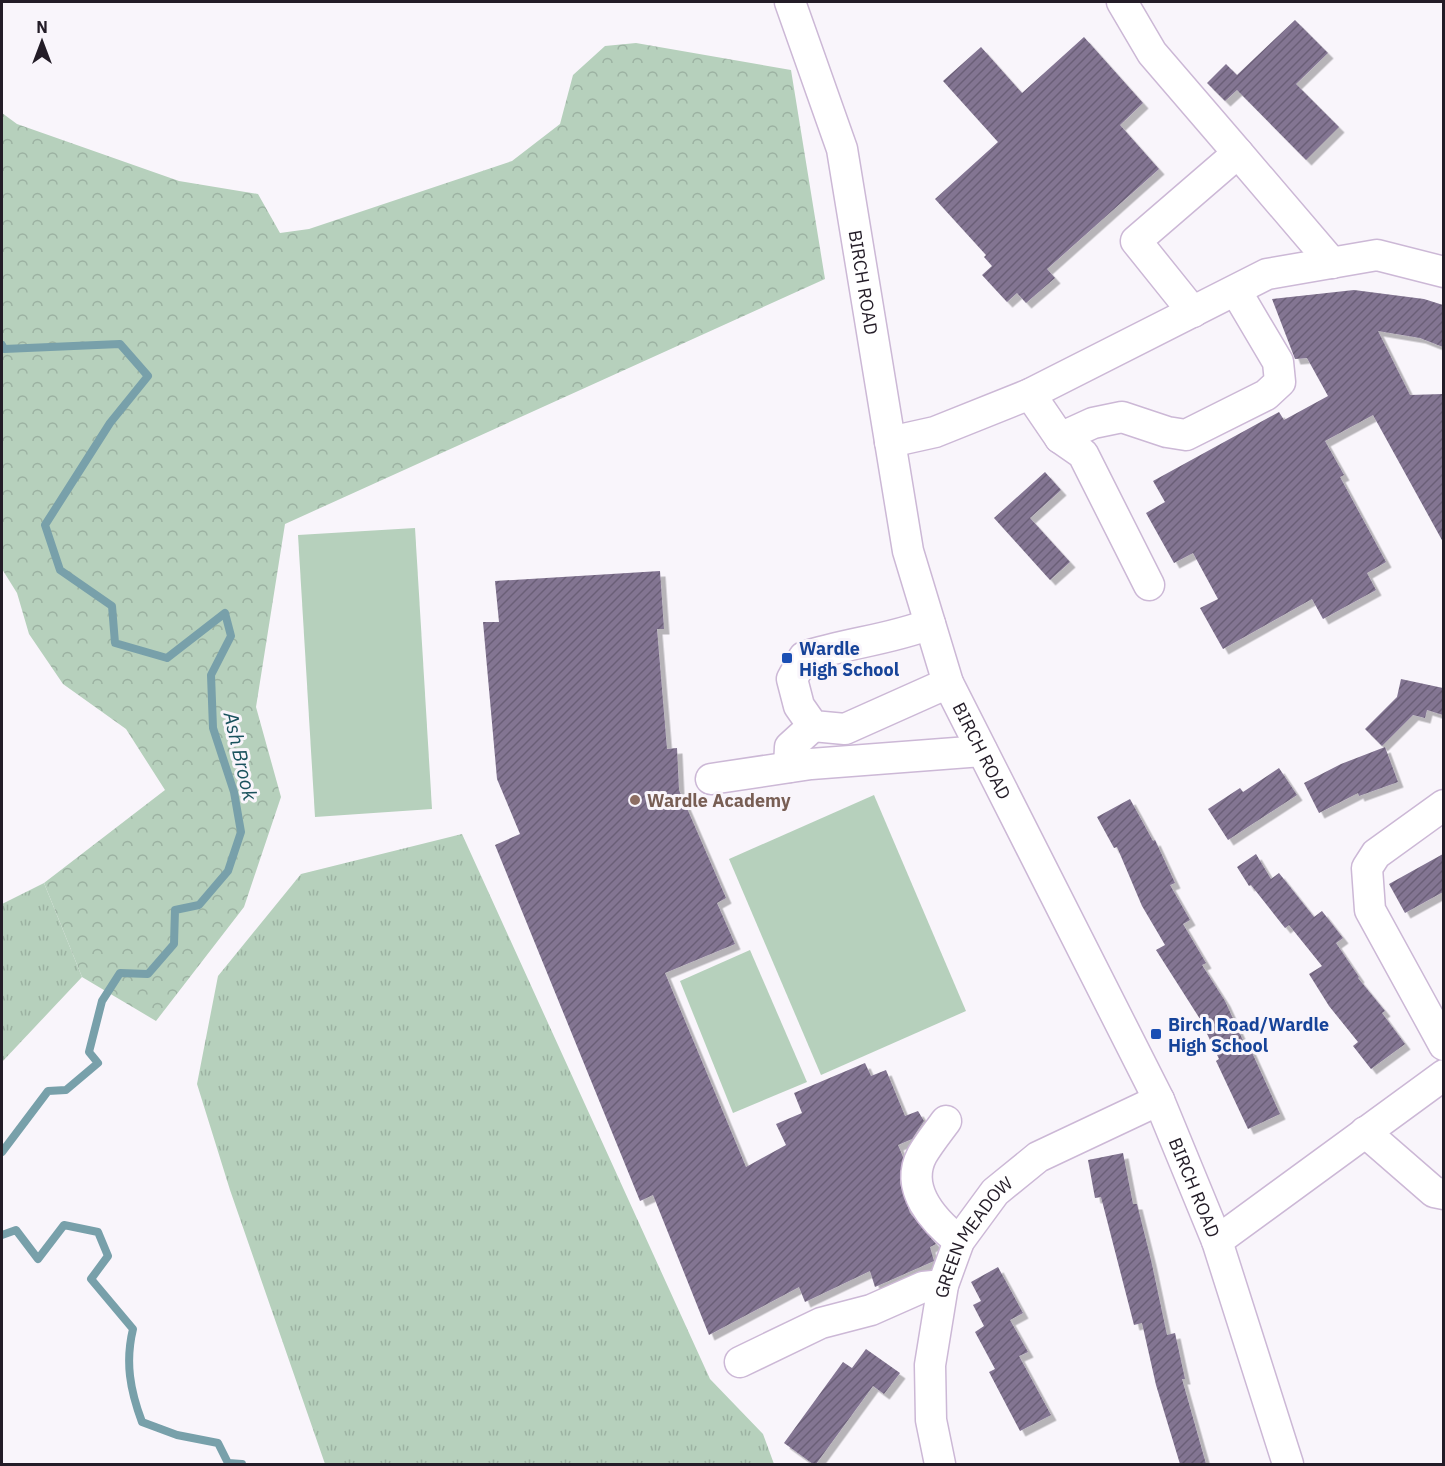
<svg xmlns="http://www.w3.org/2000/svg" width="1445" height="1466" viewBox="0 0 1445 1466" font-family="'IBM Plex Sans',sans-serif">
<style>
.grass{fill:url(#grass-tufts)}
.forest{fill:url(#forest-crowns)}
.pitch{fill:#b6d0bc}
.lines{fill:none;stroke-linecap:round;stroke-linejoin:round}
.stream{stroke:#78a0aa;stroke-width:8}
.building{fill:url(#building-hatch);filter:url(#shadow)}
.minor-casing{stroke:#ccb8d6;stroke-width:33}
.minor{stroke:#fff;stroke-width:30}
.transit-dot{fill:#1a4fb4;stroke:#f9f5fb;stroke-width:2}
.education-dot{fill:#8d6e63;stroke:#f9f5fb;stroke-width:2}
.labels{text-anchor:middle;dominant-baseline:central;stroke-width:6;stroke-linejoin:round;paint-order:stroke}
.street-label{font-size:18px;fill:#231c27;stroke:#f9f5fb}
.transit-label{font-size:18px;font-weight:bold;fill:#164399;stroke:#f9f5fb;text-anchor:start}
.education-label{font-size:18px;font-weight:bold;fill:#785e54;stroke:#f9f5fb;text-anchor:start}
.water-label{font-size:20px;font-style:italic;fill:#19525d;stroke:#f9f5fb}
</style>
<defs>
<pattern id="grass-tufts" width="24" height="20" patternUnits="userSpaceOnUse" patternTransform="scale(1.5)"><rect width="24" height="20" fill="#b6d0bc"/><path d="M3 7l-1-3M5 7V3M7 7l1-3M15 17l-1-3M17 17v-4M19 17l1-3" fill="none" stroke="#9cb2a2"/></pattern>
<pattern id="forest-crowns" width="20" height="18" patternUnits="userSpaceOnUse" patternTransform="scale(1.5)"><rect width="20" height="18" fill="#b6d0bc"/><path d="M2 6a3 3 0 1 1 6 0M12 15a3 3 0 1 1 6 0" fill="none" stroke="#9cb2a2"/></pattern>
<pattern id="building-hatch" width="6" height="6" patternUnits="userSpaceOnUse" patternTransform="scale(1.5)"><rect width="6" height="6" fill="#837592"/><path d="M-1 1l2-2M0 6l6-6M5 7l2-2" fill="none" stroke="#6b5f77"/></pattern>
<filter id="shadow"><feDropShadow dx="5.5" dy="5.5" stdDeviation="0" flood-color="#0004"/></filter>
</defs>
<rect width="100%" height="100%" fill="#f9f5fb"/>
<g class="grass">
<polygon points="462,834 710,1379 763,1434 774,1464 325,1464 230,1190 197,1084 218,976 301,874"/>
<polygon points="44,883 82,977 2,1062 2,904"/>
</g>
<polygon class="forest" points="636,43 791,70 825,279 285,524 256,707 281,797 244,907 156,1021 82,977 44,883 165,790 126,729 63,684 29,634 17,593 2,569 2,113 17,124 179,181 258,194 280,233 309,229 512,161 560,124 573,75 605,46"/>
<g class="pitch">
<polygon points="415,528 432,809 315,817 298,535"/>
<polygon points="874,795 966,1011 821,1075 729,859"/>
<polygon points="750,950 807,1082 733,1113 680,981"/>
</g>
<g class="lines">
<g class="stream">
<polyline points="2,345 4,349 120,344 148,376 110,423 45,525 60,570 112,606 115,643 167,658 225,613 231,636 211,675 213,728 234,792 241,832 228,871 199,905 175,910 174,944 148,974 120,973 102,1001 89,1052 98,1063 66,1090 48,1091 2,1152"/>
<path d="M2,1235L16,1230L38,1259L64,1225L98,1232L108,1256L91,1279L133,1329C125,1362 130,1390 142,1422L177,1435L218,1443L228,1463L242,1464"/>
</g>
</g>
<g class="building">
<polygon points="1295,20 1328,53 1296,84 1339,127 1306,160 1237,90 1225,101 1207,83 1226,64 1237,75"/>
<polygon points="1084,37 1143,103 1120,125 1159,169 1047,269 1055,278 1026,303 1017,293 1007,302 982,275 992,266 984,257 986,255 935,199 998,142 943,81 981,47 1022,93"/>
<polygon points="1354,290 1424,299 1443,305 1443,347 1420,338 1378,331 1410,395 1443,394 1443,542 1373,415 1325,441 1344,475 1340,477 1386,562 1367,573 1376,590 1323,619 1312,599 1223,649 1200,608 1218,599 1193,553 1174,563 1146,513 1165,502 1153,481 1279,412 1284,420 1328,396 1307,358 1295,359 1272,299"/>
<polygon points="1045,472 1061,490 1030,518 1070,562 1050,580 994,518"/>
<polygon points="660,571 664,629 657,629 667,749 677,748 679,790 726,898 717,903 735,944 665,973 746,1167 786,1145 776,1124 802,1113 794,1093 865,1063 871,1076 886,1070 905,1116 918,1111 924,1121 912,1139 898,1145 903,1157 900,1183 910,1213 936,1244 930,1247 934,1261 875,1287 870,1271 805,1302 799,1287 709,1335 653,1195 640,1201 495,845 520,834 497,779 483,622 499,622 495,581"/>
<polygon points="1401,679 1443,688 1443,715 1427,710 1425,718 1413,715 1382,746 1365,729 1397,697"/>
<polygon points="1385,747 1398,782 1359,796 1358,793 1319,813 1304,783 1341,764"/>
<polygon points="1279,768 1297,795 1228,840 1208,809 1240,788 1243,792"/>
<polygon points="1130,799 1153,841 1155,840 1175,883 1170,885 1190,920 1183,924 1206,963 1202,965 1225,1001 1246,1047 1249,1046 1280,1114 1248,1129 1216,1061 1219,1059 1200,1019 1156,950 1165,945 1142,906 1117,847 1114,848 1097,817"/>
<polygon points="1256,854 1271,879 1279,873 1314,917 1322,911 1343,938 1336,943 1359,977 1358,978 1385,1011 1382,1013 1405,1044 1371,1069 1353,1046 1358,1042 1329,1006 1309,974 1322,966 1289,925 1285,928 1251,885 1249,886 1237,867"/>
<polygon points="1443,854 1443,892 1405,913 1389,884"/>
<polygon points="1123,1153 1133,1204 1137,1204 1151,1260 1167,1335 1175,1333 1185,1379 1182,1379 1206,1464 1180,1464 1156,1385 1142,1323 1134,1325 1101,1197 1095,1198 1088,1160"/>
<polygon points="998,1267 1023,1313 1010,1320 1028,1352 1019,1356 1051,1415 1020,1431 989,1372 995,1369 975,1332 984,1326 973,1305 981,1301 971,1282"/>
<polygon points="866,1349 900,1373 884,1394 873,1386 816,1464 813,1464 784,1443 843,1362 852,1368"/>
</g>
<g class="lines">
<defs>
<g id="minor">
<path id="s1" d="M790,2L842,149L908,551L948,683L1159,1100L1217,1241L1288,1464"/>
<polyline points="1122,2 1152,53 1238,153"/>
<polyline points="1193,312 1136,241 1238,153 1332,263"/>
<polyline points="1030,394 1060,438 1083,454 1149,585"/>
<polyline points="1060,438 1093,423 1122,417 1167,432 1186,435 1266,395 1280,382 1278,362 1236,291"/>
<polyline points="890,442 935,432 1030,394 1267,274 1377,255 1444,272"/>
<path d="M930,624C889,640 846,643 804,657L792,679L799,706L813,726L845,729L948,683"/>
<polyline points="789,767 790,747 813,726"/>
<polyline points="711,779 811,764 982,751"/>
<polyline points="1444,805 1376,854 1367,868 1370,910 1444,1045"/>
<path d="M946,1121C938,1132 929,1143 922,1155C904,1189 934,1221 959,1241"/>
<polyline points="1365,1132 1434,1192 1444,1194"/>
<polyline points="1217,1241 1444,1075"/>
<polyline points="740,1362 821,1323 871,1310 923,1287 943,1285"/>
<path id="s2" d="M940,1464L931,1420L930,1365L943,1285L959,1241L995,1192L1038,1157L1159,1100"/>
</g>
</defs>
<use href="#minor" class="minor-casing"/>
<use href="#minor" class="minor"/>
</g>
<g class="transit-dot">
<rect x="781" y="652" width="12" height="12" rx="3"/>
<rect x="1150" y="1028" width="12" height="12" rx="3"/>
</g>
<circle class="education-dot" cx="635" cy="800" r="6"/>
<g class="labels">
<g class="street-label">
<text stroke="none"><textPath href="#s1" startOffset="291">BIRCH ROAD</textPath></text>
<text stroke="none"><textPath href="#s1" startOffset="777">BIRCH ROAD</textPath></text>
<text stroke="none"><textPath href="#s1" startOffset="1263">BIRCH ROAD</textPath></text>
<text stroke="none"><textPath href="#s2" startOffset="238">GREEN MEADOW</textPath></text>
</g>
<g class="transit-label">
<text x="799" y="648">Wardle<tspan x="799" dy="21">High School</tspan></text>
<text x="1168" y="1024">Birch Road/Wardle<tspan x="1168" dy="21">High School</tspan></text>
</g>
<g class="education-label">
<text x="647" y="800">Wardle Academy</text>
</g>
<g class="water-label">
<text transform="translate(241 756) rotate(77)">Ash Brook</text>
</g>
</g>
<rect width="1445" height="1466" fill="none" stroke="#231c27" stroke-width="6"/>
<g transform="translate(42 42)" stroke="#f9f5fb" stroke-width="4.5" paint-order="stroke">
<path d="M0-4.5L10 22L0 15L-10 22Z" fill="#231c27"/>
<text y="-9" font-size="16" font-weight="bold" text-anchor="middle" fill="#231c27">N</text>
</g>
</svg>
